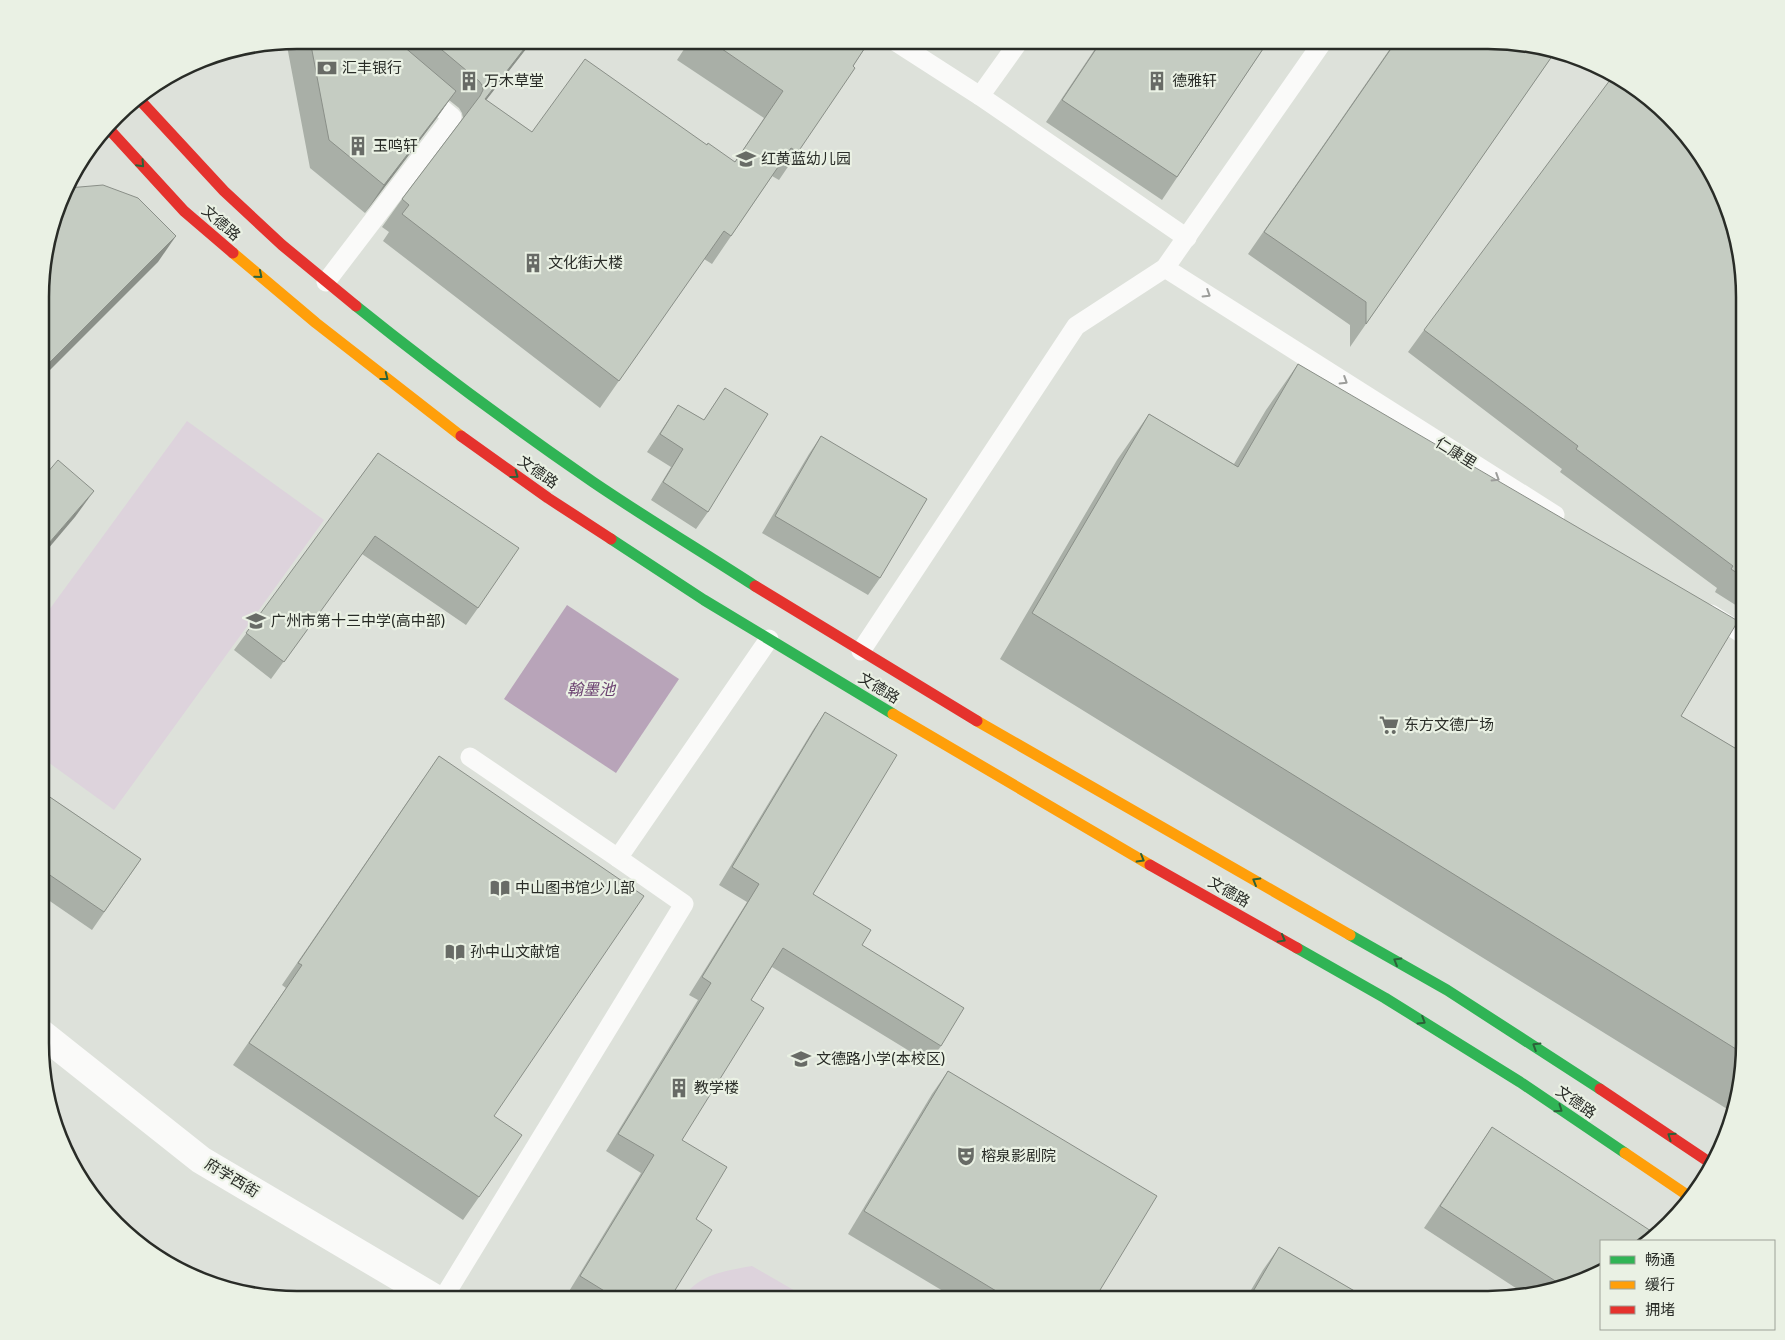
<svg xmlns="http://www.w3.org/2000/svg" width="1785" height="1340" viewBox="0 0 1785 1340" font-family="Cabin,'Noto Sans SC',sans-serif">
<style>
.green{fill:#ddd3dc}
.water{fill:#b8a4b9}
.lines{fill:none;stroke-linecap:round;stroke-linejoin:round}
.lane{stroke:#fafaf9;stroke-width:19}
.street{stroke:#fafaf9;stroke-width:28}
.fast{stroke:#30b455;stroke-width:11}
.slow{stroke:#ff9f0a;stroke-width:11}
.jam{stroke:#e5322d;stroke-width:11}
.wall{fill:#a9afa7}
.shaded-wall{fill:#8a8f88}
.building{fill:#c5ccc2;stroke:#8a8f88}
.oneway{stroke:#2c6239}
.oneway2{stroke:#9c9d9a}
.labels{text-anchor:middle;dominant-baseline:central;stroke-width:4.5;stroke-linejoin:round;paint-order:stroke}
.poi-label{font-size:15px;fill:#292c27;stroke:#eaf1e4;text-anchor:start}
.street-label{font-size:15px;fill:#292c27;stroke:#eaf1e4}
.water-label{font-size:16px;font-style:italic;fill:#6c4271;stroke:#eaf1e4}
.rim{fill:none;stroke:#292c27;stroke-width:2.5}
</style>
<rect width="100%" height="100%" fill="#dde1da"/>
<g class="green">
<polygon points="187,421 324,520 114,810 41,757 41,621"/>
<path d="M752,1266L811,1300H682C697,1274 725,1271 752,1266Z"/>
</g>
<polygon class="water" points="567,605 679,679 616,773 504,699"/>
<g class="lines">
<g class="lane">
<polyline points="893,40 980,96 1187,238"/>
<polyline points="980,96 1020,40"/>
<polyline points="1165,268 1555,515"/>
<polyline points="326,282 452,117 424,94"/>
<polyline points="1711,614 1744,635 1745,639"/>
<polyline points="861,651 1076,326 1165,268 1324,40"/>
<polyline points="470,757 618,858 769,639"/>
<polyline points="442,1300 684,904 618,858"/>
</g>
<polyline class="street" points="41,1033 201,1160 438,1300"/>
<g class="fast">
<path d="M356,306C433,368 512,426 593,482C646,518 701,551 755,586"/>
<polyline points="611,539 704,600 893,714"/>
<polyline points="1350,935 1447,990 1600,1089"/>
<polyline points="1297,948 1385,998 1520,1082 1625,1153"/>
</g>
<g class="slow">
<polyline points="233,253 316,323 461,436"/>
<polyline points="893,714 1150,865"/>
<polyline points="977,721 1350,935"/>
<polyline points="1625,1153 1690,1197"/>
</g>
<g class="jam">
<polyline points="138,98 224,191 282,245 356,306"/>
<polyline points="108,128 184,211 233,253"/>
<polyline points="461,436 548,498 611,539"/>
<polyline points="755,586 977,721"/>
<polyline points="1150,865 1297,948"/>
<polyline points="1600,1089 1712,1164"/>
</g>
</g>
<g class="wall">
<polygon points="297,40 533,40 486,100 532,132 707,145 735,162 764,118 677,60 690,40 870,40 798,152 779,180 772,176 712,264 704,259 600,408 383,241 389,232 382,227 402,199 463,118 462,113 459,108 449,100 436,119 365,213 310,168 287,46 282,43"/>
<polygon points="1101,40 1269,40 1162,200 1046,122"/>
<polygon points="1396,40 1555,52 1350,347 1350,325 1248,254"/>
<polygon points="1424,330 1742,457 1745,459 1745,611 1715,592 1717,588 1560,472 1562,469 1408,352"/>
<polygon points="1298,364 1681,716 1745,754 1744,1060 1732,1112 1000,659 1117,460 1149,414 1234,464 1266,410"/>
<polygon points="725,388 708,512 696,529 651,500 671,467 647,452 678,405 704,420"/>
<polygon points="821,436 880,578 868,595 762,533 809,454"/>
<polygon points="378,453 478,608 466,625 362,554 271,679 234,650"/>
<polygon points="825,712 813,894 862,945 941,1046 929,1063 772,967 751,1000 682,1140 696,1219 669,1300 578,1300 568,1293 641,1173 606,1151 698,1000 689,995 747,902 719,885 813,730"/>
<polygon points="423,779 494,1116 479,1197 463,1220 233,1065 286,988 282,985"/>
<polygon points="41,791 141,859 92,930 41,895"/>
<polygon points="948,1071 1094,1300 958,1300 848,1234 932,1094"/>
<polygon points="1492,1127 1601,1274 1538,1295 1528,1296 1424,1228"/>
<polygon points="1279,1247 1370,1300 1245,1300 1263,1270"/>
</g>
<g class="shaded-wall">
<polygon points="531,40 533,40 466,126 485,99"/>
<polygon points="456,91 436,119 365,213 384,185"/>
<polygon points="176,236 158,262 42,378 42,370"/>
<polygon points="94,491 75,517 42,556 42,551"/>
</g>
<g class="building">
<polygon points="310,40 396,40 456,91 384,185 329,140"/>
<polygon points="430,40 531,40 485,99 532,132 585,59 707,145 708,143 735,162 783,91 709,40 870,40 853,66 855,68 798,152 791,148 731,236 724,231 619,381 402,214 409,205 402,199 480,96 483,90 482,85 479,81"/>
<polygon points="1102,40 1269,40 1177,177 1062,100"/>
<polygon points="1397,40 1504,41 1555,52 1366,324 1366,302 1264,232"/>
<polygon points="1613,76 1657,104 1719,184 1740,247 1745,297 1745,453 1742,457 1745,459 1745,578 1731,569 1733,566 1576,449 1578,446 1424,330"/>
<polygon points="103,185 138,198 176,236 42,370 42,263 68,188"/>
<polygon points="1298,364 1738,621 1681,716 1745,754 1744,1054 1032,613 1149,414 1238,467"/>
<polygon points="725,388 768,414 708,512 663,482 683,449 660,434 678,405 704,420"/>
<polygon points="821,436 927,499 880,578 775,516"/>
<polygon points="378,453 519,548 478,608 375,536 284,662 246,633"/>
<polygon points="58,460 94,491 42,551 42,479"/>
<polygon points="825,712 897,755 813,894 871,930 862,945 964,1008 941,1046 783,948 751,1000 764,1008 682,1140 727,1167 696,1219 712,1230 669,1300 619,1300 580,1276 654,1155 618,1134 711,983 702,977 759,884 732,867"/>
<polygon points="439,756 644,896 494,1116 522,1135 479,1197 249,1043 302,965 298,963"/>
<polygon points="41,791 141,859 104,912 41,869"/>
<polygon points="948,1071 1157,1196 1094,1300 1011,1300 864,1211"/>
<polygon points="1492,1127 1654,1233 1643,1241 1601,1241 1601,1274 1563,1286 1440,1206"/>
<polygon points="1279,1247 1370,1300 1248,1300"/>
</g>
<defs><path id="oneway-chevron" d="M-2-3.5L2.5 0L-2 3.5" fill="none" stroke-width="1.6" stroke-linecap="round" stroke-linejoin="round" transform="scale(1.25)"/></defs>
<g class="oneway">
<use href="#oneway-chevron" transform="translate(141 164) rotate(47)"/>
<use href="#oneway-chevron" transform="translate(259 275) rotate(40)"/>
<use href="#oneway-chevron" transform="translate(385 377) rotate(38)"/>
<use href="#oneway-chevron" transform="translate(515 475) rotate(36)"/>
<use href="#oneway-chevron" transform="translate(1141 859) rotate(30)"/>
<use href="#oneway-chevron" transform="translate(1256 881) rotate(-150)"/>
<use href="#oneway-chevron" transform="translate(1282 939) rotate(29)"/>
<use href="#oneway-chevron" transform="translate(1397 961) rotate(-150)"/>
<use href="#oneway-chevron" transform="translate(1422 1021) rotate(32)"/>
<use href="#oneway-chevron" transform="translate(1536 1046) rotate(-148)"/>
<use href="#oneway-chevron" transform="translate(1559 1109) rotate(35)"/>
<use href="#oneway-chevron" transform="translate(1671 1136) rotate(-146)"/>
</g>
<g class="oneway2">
<use href="#oneway-chevron" transform="translate(1207 294) rotate(32)"/>
<use href="#oneway-chevron" transform="translate(1344 381) rotate(32)"/>
<use href="#oneway-chevron" transform="translate(1496 478) rotate(32)"/>
</g>
<defs>
<symbol id="bank-bare" viewBox="-9 -9 18 18"><path d="M-6-4H6V4H-6ZM0-2.3a2.3 2.3 0 1 0 0 4.6a2.3 2.3 0 1 0 0-4.6Z" fill="#686b66" stroke="#eaf1e4" stroke-width="2.5" paint-order="stroke"/></symbol>
<symbol id="building-bare" viewBox="-9 -9 18 18"><path d="M-4-6H4V6H1V3H-1V6H-4ZM-2.5-4.3h1.7v1.8h-1.7ZM.8-4.3h1.7v1.8H.8ZM-2.5-1h1.7V.8h-1.7ZM.8-1h1.7V.8H.8Z" fill="#686b66" stroke="#eaf1e4" stroke-width="2.5" paint-order="stroke"/></symbol>
<symbol id="school-bare" viewBox="-9 -9 18 18"><path d="M0-5L7-2L0 1L-7-2ZM-4 1L0 2.5L4 1V4Q0 6-4 4Z" fill="#686b66" stroke="#eaf1e4" stroke-width="2.5" paint-order="stroke"/></symbol>
<symbol id="supermarket-bare" viewBox="-9 -9 18 18"><path d="M-6-5.5h2.5l.6 2H6L4.5 2H-2.5L-4.4-4H-6ZM-1.5 3.2a1.3 1.3 0 1 0 .1 0ZM3 3.2a1.3 1.3 0 1 0 .1 0Z" fill="#686b66" stroke="#eaf1e4" stroke-width="2.5" paint-order="stroke"/></symbol>
<symbol id="library-bare" viewBox="-9 -9 18 18"><path d="M-6-4Q-3-5.5-.7-3.5V5Q-3 3-6 4ZM6-4Q3-5.5 .7-3.5V5Q3 3 6 4Z" fill="#686b66" stroke="#eaf1e4" stroke-width="2.5" paint-order="stroke"/></symbol>
<symbol id="theatre-bare" viewBox="-9 -9 18 18"><path d="M-5-5.5Q0-4 5-5.5V0Q5 5 0 6Q-5 5-5 0ZM-3.3-2.5H-1v1.5H-3.3ZM1-2.5H3.3v1.5H1ZM-2.8 1Q0 5.5 2.8 1Z" fill="#686b66" stroke="#eaf1e4" stroke-width="2.5" paint-order="stroke"/></symbol>
</defs>
<g fill-rule="evenodd">
<use href="#bank-bare" x="313" y="54" width="28" height="28"/>
<use href="#building-bare" x="455" y="67" width="28" height="28"/>
<use href="#building-bare" x="1143" y="67" width="28" height="28"/>
<use href="#building-bare" x="344" y="132" width="28" height="28"/>
<use href="#school-bare" x="732" y="145" width="28" height="28"/>
<use href="#building-bare" x="519" y="249" width="28" height="28"/>
<use href="#school-bare" x="242" y="607" width="28" height="28"/>
<use href="#supermarket-bare" x="1375" y="711" width="28" height="28"/>
<use href="#library-bare" x="486" y="874" width="28" height="28"/>
<use href="#library-bare" x="441" y="938" width="28" height="28"/>
<use href="#school-bare" x="787" y="1045" width="28" height="28"/>
<use href="#building-bare" x="665" y="1074" width="28" height="28"/>
<use href="#theatre-bare" x="952" y="1142" width="28" height="28"/>
</g>
<g class="labels">
<g class="poi-label">
<text x="342" y="68">汇丰银行</text>
<text x="484" y="81">万木草堂</text>
<text x="1172" y="81">德雅轩</text>
<text x="373" y="146">玉鸣轩</text>
<text x="761" y="159">红黄蓝幼儿园</text>
<text x="548" y="263">文化街大楼</text>
<text x="271" y="621">广州市第十三中学(高中部)</text>
<text x="1404" y="725">东方文德广场</text>
<text x="515" y="888">中山图书馆少儿部</text>
<text x="470" y="952">孙中山文献馆</text>
<text x="816" y="1059">文德路小学(本校区)</text>
<text x="694" y="1088">教学楼</text>
<text x="981" y="1156">榕泉影剧院</text>
</g>
<g class="street-label">
<text transform="translate(221 223) rotate(41)">文德路</text>
<text transform="translate(1456 453) rotate(32)">仁康里</text>
<text transform="translate(538 472) rotate(35)">文德路</text>
<text transform="translate(879 688) rotate(31)">文德路</text>
<text transform="translate(1229 892) rotate(30)">文德路</text>
<text transform="translate(1576 1102) rotate(35)">文德路</text>
<text transform="translate(232 1178) rotate(31)">府学西街</text>
</g>
<g class="water-label">
<text x="591" y="689">翰墨池</text>
</g>
</g>
<path d="M0 0H1785V1340H0ZM297 49H1488A248 248 0 0 1 1736 297V1043A248 248 0 0 1 1488 1291H297A248 248 0 0 1 49 1043V297A248 248 0 0 1 297 49Z" fill="#eaf1e4" fill-rule="evenodd"/>
<path class="rim" d="M297 49H1488A248 248 0 0 1 1736 297V1043A248 248 0 0 1 1488 1291H297A248 248 0 0 1 49 1043V297A248 248 0 0 1 297 49Z"/>
<rect x="1600" y="1240" width="175" height="90" fill="#eaf1e4" stroke="#9da298"/>
<rect x="1610" y="1256" width="25" height="8" fill="#30b455" stroke="#9da298"/>
<text x="1645" y="1265" font-size="15" fill="#292c27">畅通</text>
<rect x="1610" y="1281" width="25" height="8" fill="#ff9f0a" stroke="#9da298"/>
<text x="1645" y="1290" font-size="15" fill="#292c27">缓行</text>
<rect x="1610" y="1306" width="25" height="8" fill="#e5322d" stroke="#9da298"/>
<text x="1645" y="1315" font-size="15" fill="#292c27">拥堵</text>
</svg>
